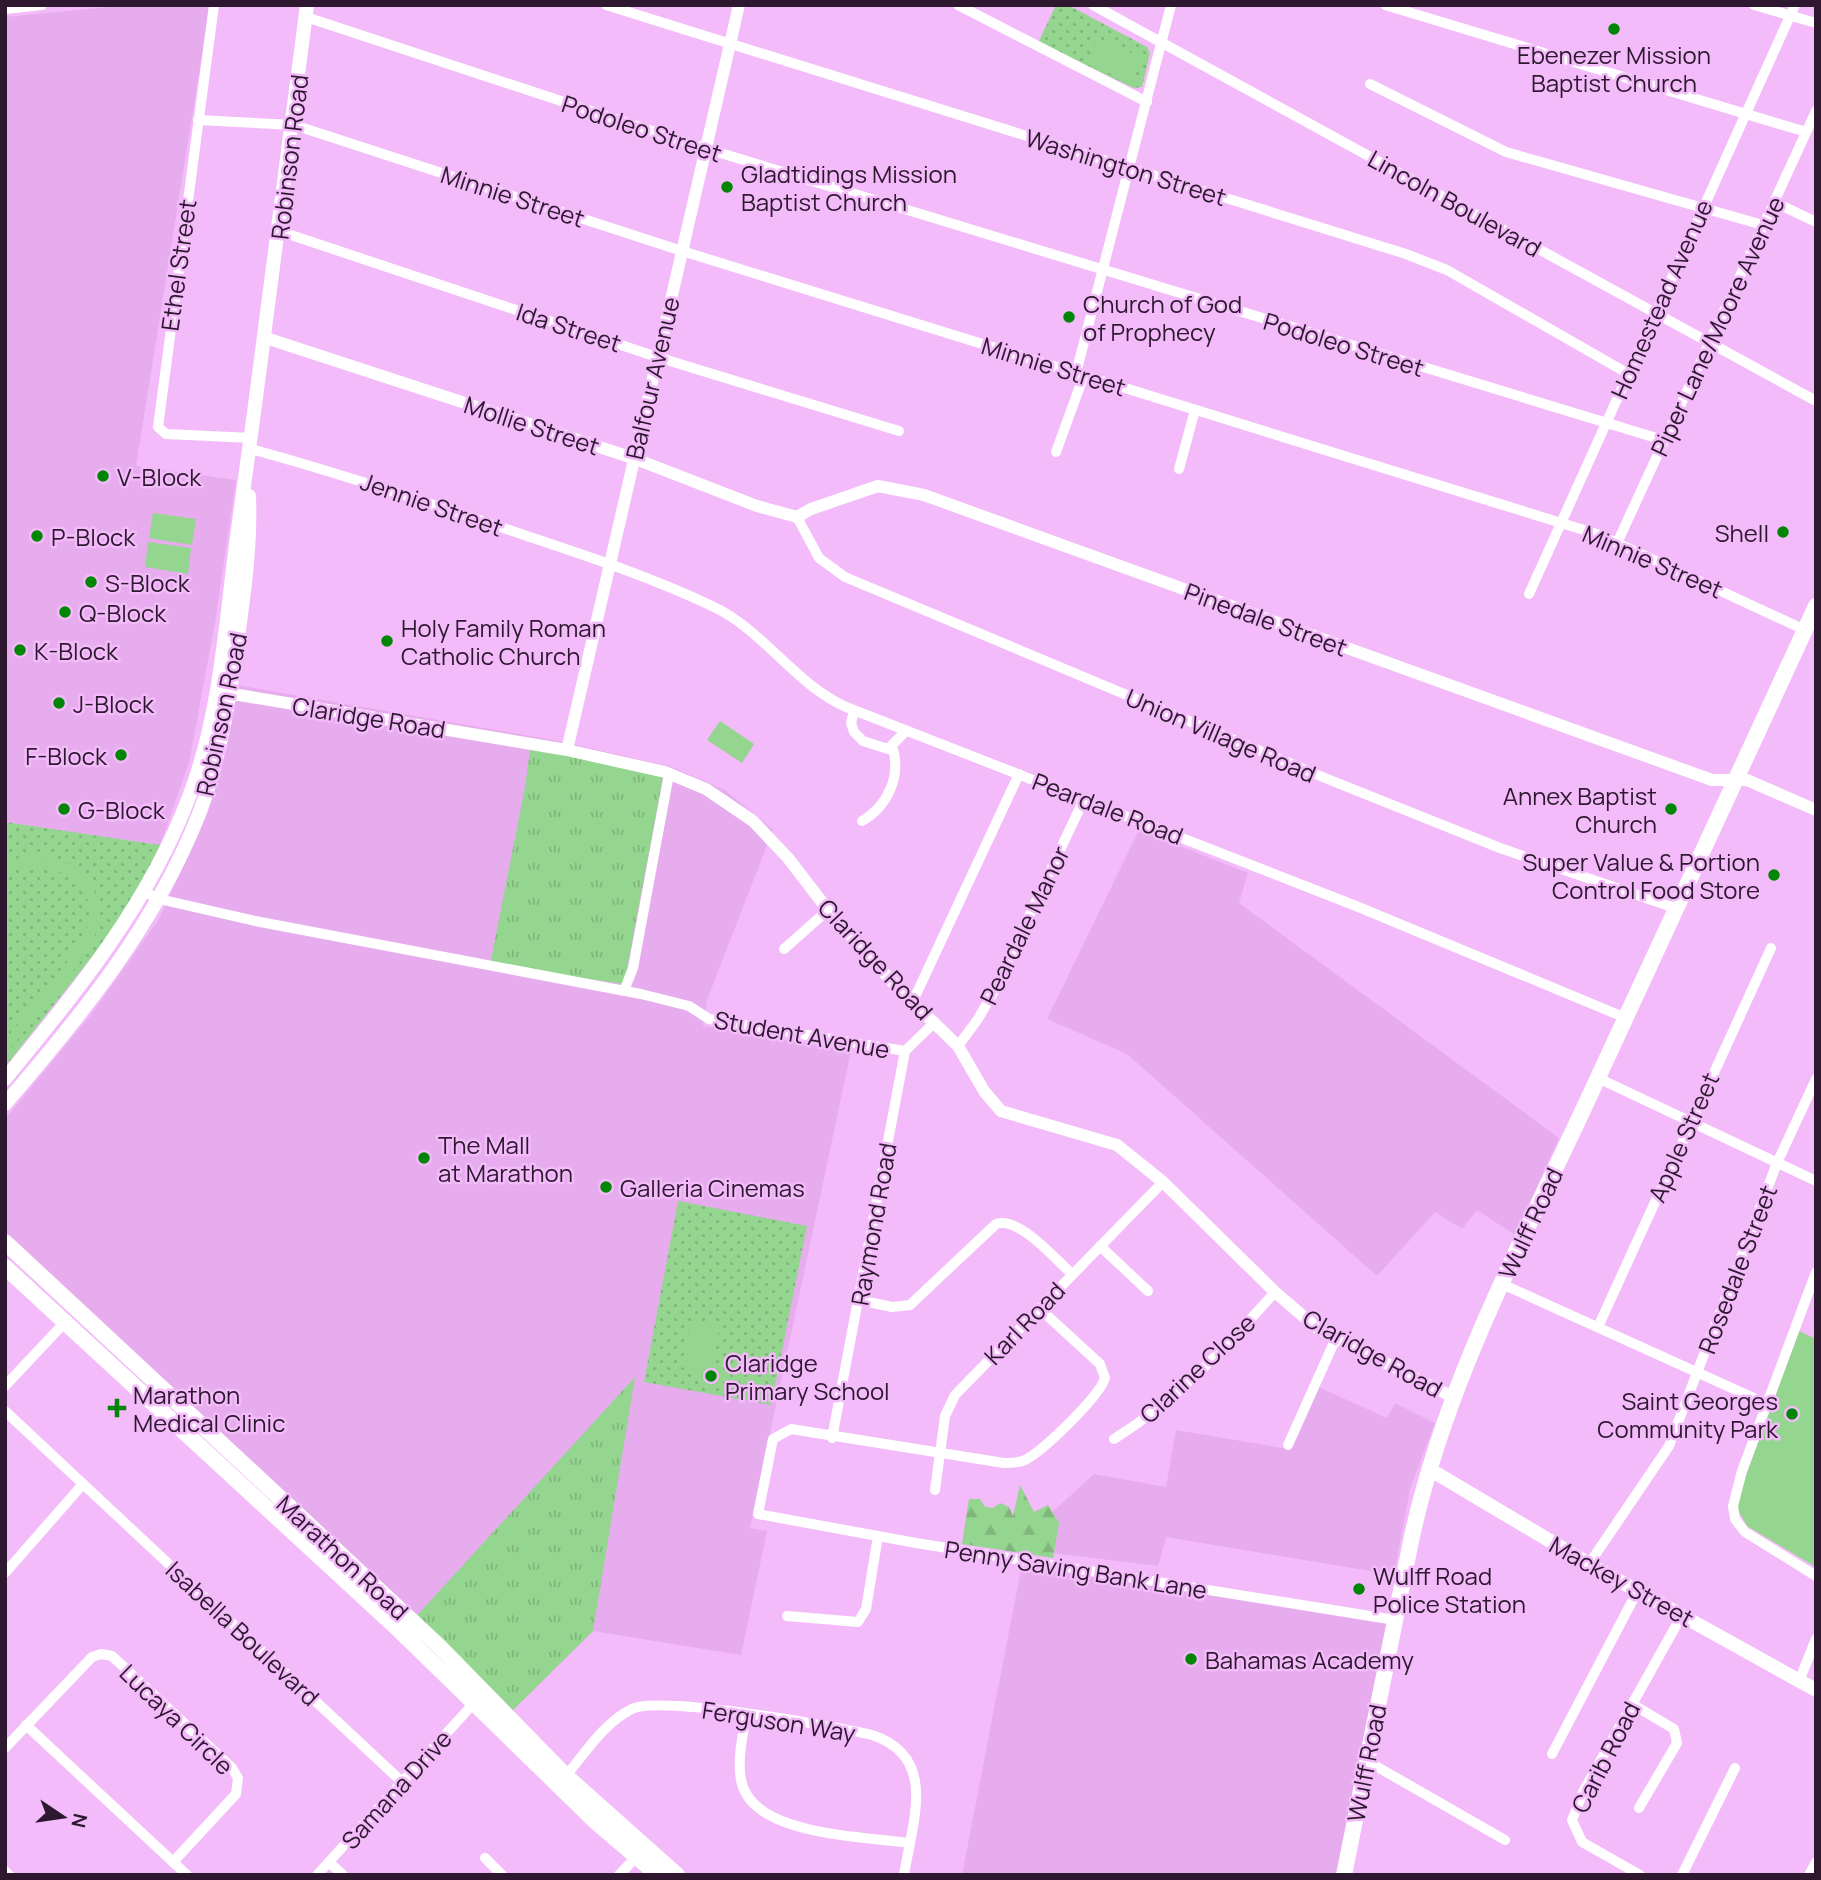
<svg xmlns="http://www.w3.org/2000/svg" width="1821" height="1880" viewBox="0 0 1821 1880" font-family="Manrope,sans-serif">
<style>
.built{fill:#e7acee}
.grass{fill:url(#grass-tufts)}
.forest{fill:url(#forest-firs)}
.park{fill:url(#park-dots)}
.garden{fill:#94d58f}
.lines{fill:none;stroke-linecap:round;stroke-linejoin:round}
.minor{stroke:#fff;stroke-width:10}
.tertiary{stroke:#fff;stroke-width:12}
.secondary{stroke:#fff;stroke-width:14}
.primary{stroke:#fff;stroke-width:16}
.poi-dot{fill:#018505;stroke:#f3bbf9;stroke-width:2.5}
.labels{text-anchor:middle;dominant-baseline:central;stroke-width:5;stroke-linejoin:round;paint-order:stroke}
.poi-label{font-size:24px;fill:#2d182f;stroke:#f3bbf9;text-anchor:start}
.street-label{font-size:24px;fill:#2d182f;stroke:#f3bbf9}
</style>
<defs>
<pattern id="grass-tufts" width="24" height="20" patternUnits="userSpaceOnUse" patternTransform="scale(1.75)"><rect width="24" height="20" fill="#94d58f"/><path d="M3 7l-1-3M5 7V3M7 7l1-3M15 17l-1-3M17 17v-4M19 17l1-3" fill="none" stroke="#80b67c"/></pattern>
<pattern id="forest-firs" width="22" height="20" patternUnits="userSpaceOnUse" patternTransform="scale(1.75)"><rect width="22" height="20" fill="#94d58f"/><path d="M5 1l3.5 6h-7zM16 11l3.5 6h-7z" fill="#80b67c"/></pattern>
<pattern id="park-dots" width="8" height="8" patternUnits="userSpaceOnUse" patternTransform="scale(1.75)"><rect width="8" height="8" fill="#94d58f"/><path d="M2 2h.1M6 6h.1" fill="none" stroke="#80b67c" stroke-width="1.8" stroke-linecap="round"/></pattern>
</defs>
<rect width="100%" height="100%" fill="#f3bbf9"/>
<g class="built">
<polygon points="130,5 210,5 136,466 236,480 215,623 189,763 160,845 5,822 5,17"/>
<polygon points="237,685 559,741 672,767 725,790 773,830 707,1000 703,1026 851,1051 750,1528 767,1531 741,1655 593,1631 506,1717 5,1240 5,1119 90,1016 159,919 208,812"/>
<polygon points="1139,830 1248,873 1239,903 1559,1138 1515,1235 1477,1210 1462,1229 1435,1212 1377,1276 1127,1054 1047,1019"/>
<polygon points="1312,1384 1387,1418 1395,1403 1435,1423 1410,1489 1394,1575 1166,1537 1158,1566 1052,1553 1048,1516 1094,1474 1166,1487 1176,1430 1282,1448"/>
<polygon points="1022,1564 1388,1623 1336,1875 962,1875"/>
</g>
<g class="grass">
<polygon points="531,743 663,777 624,984 490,965 525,787"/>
<polygon points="635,1377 593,1631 509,1714 411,1622"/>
</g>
<polygon class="forest" points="1020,1485 1034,1512 1048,1505 1059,1523 1053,1558 962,1544 969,1499 980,1499 985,1507 993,1508 1000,1503 1009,1507 1013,1516"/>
<g class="park">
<polygon points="1056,5 1068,5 1147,47 1150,53 1142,87 1134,88 1038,43"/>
<polygon points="5,822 160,845 128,911 5,1067"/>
<polygon points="678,1201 807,1226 771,1405 644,1382"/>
</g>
<g class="garden">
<polygon points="1098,38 1143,58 1131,83 1087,63"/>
<polygon points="153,513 196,519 192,545 149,538"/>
<polygon points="148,542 191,548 188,574 145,567"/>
<polygon points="720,721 754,744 742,763 707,740"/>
<path d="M29,855C51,855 71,862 86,879C121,921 79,964 53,996C37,1016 21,1035 5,1055V1040C20,1022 35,1004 49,985C77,951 120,900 57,871C39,863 21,864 5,875V862Z"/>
<polygon points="692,1319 720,1325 710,1373 681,1367"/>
<polygon points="1799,1331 1816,1339 1816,1567 1747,1526 1737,1508 1741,1489"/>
</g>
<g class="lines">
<g class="minor">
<polyline points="214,5 158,427 166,434 252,438"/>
<polyline points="606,5 1406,254 1447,270 1627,373"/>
<polyline points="958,5 1147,102"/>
<polyline points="1093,5 1816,401"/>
<polyline points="1385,5 1806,132"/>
<polyline points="1754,5 1816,23"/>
<polyline points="5,9 42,5"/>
<polyline points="306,17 704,148 1663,440"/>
<polyline points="1370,84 1506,152 1763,225"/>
<polyline points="198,120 294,125 682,251 1600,535 1805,630"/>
<polyline points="1774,202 1816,222"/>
<polyline points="279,231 657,357 899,431"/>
<polyline points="1076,373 1171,5"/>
<path d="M251,449C343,474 433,504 524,535C587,556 651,577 712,606C764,630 793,683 846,707L1356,906L1626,1018"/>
<polyline points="1056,452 1084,375"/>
<polyline points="1179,469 1195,410"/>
<polyline points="797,517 819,558 845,577 1325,778 1500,848 1675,908"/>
<polyline points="1618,541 1816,111"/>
<polyline points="1529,594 1795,5"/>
<polyline points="854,711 851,723 854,732 863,741 888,749 906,731"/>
<path d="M862,821C888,806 902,775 892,746"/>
<polyline points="145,892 159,899 255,921 641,994 689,1006 709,1019 905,1051"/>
<polyline points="784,949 828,910"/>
<polyline points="624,991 633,968 669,774"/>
<polyline points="913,1001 1019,774"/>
<polyline points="958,1046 978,1019 994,991 1084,799"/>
<polyline points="1598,1078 1816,1181"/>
<polyline points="1100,1246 1148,1291"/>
<polyline points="1816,1272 1742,1471 1733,1506 1735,1519 1745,1532 1816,1576"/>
<polyline points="1502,1284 1767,1404"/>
<path d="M859,1300L892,1307L910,1305L996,1224C1019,1216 1055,1259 1072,1274"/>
<path d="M1040,1309L1100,1364L1105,1378C1099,1397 1043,1451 1025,1460C1019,1463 1011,1463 1004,1463L791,1429L773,1439L758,1514L916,1543L1395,1620"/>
<polyline points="1598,1327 1771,948"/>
<polyline points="5,1386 67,1320"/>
<polyline points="5,1411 402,1782"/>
<polyline points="832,1438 905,1051 935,1022"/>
<path d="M1114,1439C1177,1400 1226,1347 1275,1292"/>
<polyline points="1288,1445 1336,1338"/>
<polyline points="935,1490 945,1416 955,1395 1163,1182"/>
<polyline points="1589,1564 1669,1446 1777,1163 1816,1079"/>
<polyline points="5,1573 83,1484"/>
<polyline points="787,1616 858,1622 866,1609 878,1536"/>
<polyline points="1799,1681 1816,1639"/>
<polyline points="1632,1704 1674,1729 1677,1743 1639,1808"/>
<path d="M746,1715C743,1735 737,1759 741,1780C751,1836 863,1836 909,1843"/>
<polyline points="26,1725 187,1875"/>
<polyline points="5,1748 92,1657 101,1654 112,1656 232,1768 238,1778 236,1794 173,1862"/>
<polyline points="1552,1754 1638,1590"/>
<polyline points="1367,1761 1505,1840"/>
<path d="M564,1778C584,1755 603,1723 632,1709C660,1695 833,1726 872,1735C939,1757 912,1822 904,1875"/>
<polyline points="485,1858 502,1875"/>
<polyline points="329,1862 343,1875"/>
<polyline points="5,1871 9,1875"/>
<polyline points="317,1875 475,1702"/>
<polyline points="619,1875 636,1857"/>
<polyline points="1640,1875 1582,1842 1572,1820 1583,1792 1682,1615"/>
<polyline points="1682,1875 1735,1768"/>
<polyline points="1809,1875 1816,1862"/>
</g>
<g class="tertiary">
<polyline points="266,338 633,458 757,506 797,517 811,509 878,486 924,495 1712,780 1747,780 1816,810"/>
<polyline points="221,692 567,750 665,772 706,789 753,821 788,858 828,910 895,985 958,1046 984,1091 1001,1111 1117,1145 1163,1182 1275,1292 1318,1329 1455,1398"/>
<polyline points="567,750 739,5"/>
</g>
<g class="secondary">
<path d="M5,1079C77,991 148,905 189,797C222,711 226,613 239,522C263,350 285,178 307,5"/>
<path d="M5,1104C81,1016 156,924 199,814C220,760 229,701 237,644C244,594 251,546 249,496"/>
<polyline points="1429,1469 1589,1564 1816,1690"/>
</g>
<g class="primary">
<polyline points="5,1242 439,1646 566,1776 677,1875"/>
<polyline points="5,1267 396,1627 597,1823 658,1875"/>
<path d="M1344,1875L1411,1541C1443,1390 1518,1249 1583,1110C1661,942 1738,774 1816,606"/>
</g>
</g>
<g class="poi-dot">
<circle cx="1614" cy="29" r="7"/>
<circle cx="727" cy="187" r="7"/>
<circle cx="1069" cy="317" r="7"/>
<circle cx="103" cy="476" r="7"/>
<circle cx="1783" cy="532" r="7"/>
<circle cx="37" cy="536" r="7"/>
<circle cx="91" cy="582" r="7"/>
<circle cx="65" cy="612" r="7"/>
<circle cx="387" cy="641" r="7"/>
<circle cx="20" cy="650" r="7"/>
<circle cx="59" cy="703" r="7"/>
<circle cx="121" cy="755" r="7"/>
<circle cx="64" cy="809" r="7"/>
<circle cx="1671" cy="809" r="7"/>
<circle cx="1774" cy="875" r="7"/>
<circle cx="424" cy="1158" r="7"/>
<circle cx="606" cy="1187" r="7"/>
<circle cx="711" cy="1376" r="7"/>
<path d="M113.5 1397.5h7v7h7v7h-7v7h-7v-7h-7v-7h7z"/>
<circle cx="1792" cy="1414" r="7"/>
<circle cx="1359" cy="1589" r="7"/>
<circle cx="1191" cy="1659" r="7"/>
</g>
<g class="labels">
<g class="poi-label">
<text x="1614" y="54" text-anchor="middle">Ebenezer Mission<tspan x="1614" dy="28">Baptist Church</tspan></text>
<text x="741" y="173">Gladtidings Mission<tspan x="741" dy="28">Baptist Church</tspan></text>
<text x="1083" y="303">Church of God<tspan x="1083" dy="28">of Prophecy</tspan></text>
<text x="117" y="476">V-Block</text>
<text x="1769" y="532" text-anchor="end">Shell</text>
<text x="51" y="536">P-Block</text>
<text x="105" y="582">S-Block</text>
<text x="79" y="612">Q-Block</text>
<text x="401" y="627">Holy Family Roman<tspan x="401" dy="28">Catholic Church</tspan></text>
<text x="34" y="650">K-Block</text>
<text x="73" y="703">J-Block</text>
<text x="107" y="755" text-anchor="end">F-Block</text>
<text x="1657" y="795" text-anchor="end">Annex Baptist<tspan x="1657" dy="28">Church</tspan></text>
<text x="78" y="809">G-Block</text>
<text x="1760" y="861" text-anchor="end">Super Value &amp; Portion<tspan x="1760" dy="28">Control Food Store</tspan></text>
<text x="438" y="1144">The Mall<tspan x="438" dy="28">at Marathon</tspan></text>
<text x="620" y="1187">Galleria Cinemas</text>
<text x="725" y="1362">Claridge<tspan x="725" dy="28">Primary School</tspan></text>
<text x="133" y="1394">Marathon<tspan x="133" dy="28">Medical Clinic</tspan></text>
<text x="1778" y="1400" text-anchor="end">Saint Georges<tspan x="1778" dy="28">Community Park</tspan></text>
<text x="1373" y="1575">Wulff Road<tspan x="1373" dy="28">Police Station</tspan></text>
<text x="1205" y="1659">Bahamas Academy</text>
</g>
<g class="street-label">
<text transform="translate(642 128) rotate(18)">Podoleo Street</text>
<text transform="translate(289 157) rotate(-83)">Robinson Road</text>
<text transform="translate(1126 167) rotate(17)">Washington Street</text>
<text transform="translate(513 196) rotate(18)">Minnie Street</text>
<text transform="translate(1455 203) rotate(29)">Lincoln Boulevard</text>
<text transform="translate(178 265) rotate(-82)">Ethel Street</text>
<text transform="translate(1661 299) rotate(-66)">Homestead Avenue</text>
<text transform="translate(1717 326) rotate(-65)">Piper Lane/Moore Avenue</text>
<text transform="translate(569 327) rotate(18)">Ida Street</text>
<text transform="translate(1344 344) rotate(17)">Podoleo Street</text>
<text transform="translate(1054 366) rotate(17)">Minnie Street</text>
<text transform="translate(652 378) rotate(-77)">Balfour Avenue</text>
<text transform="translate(532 425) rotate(18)">Mollie Street</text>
<text transform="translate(432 504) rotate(19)">Jennie Street</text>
<text transform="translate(1653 561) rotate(23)">Minnie Street</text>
<text transform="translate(1266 619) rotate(20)">Pinedale Street</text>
<text transform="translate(221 714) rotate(-78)">Robinson Road</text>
<text transform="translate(369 717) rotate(9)">Claridge Road</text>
<text transform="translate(1221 735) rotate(23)">Union Village Road</text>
<text transform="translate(1108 808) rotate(21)">Peardale Road</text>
<text transform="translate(1024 925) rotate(-64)">Peardale Manor</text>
<text transform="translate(876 959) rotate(47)">Claridge Road</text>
<text transform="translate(802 1034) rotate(10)">Student Avenue</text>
<text transform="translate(1683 1137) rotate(-66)">Apple Street</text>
<text transform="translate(1530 1223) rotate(-65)">Wulff Road</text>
<text transform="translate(873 1224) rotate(-80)">Raymond Road</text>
<text transform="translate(1737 1269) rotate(-69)">Rosedale Street</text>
<text transform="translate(1024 1323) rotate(-46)">Karl Road</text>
<text transform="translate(1373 1353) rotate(29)">Claridge Road</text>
<text transform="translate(1197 1368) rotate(-43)">Clarine Close</text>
<text transform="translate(343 1557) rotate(43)">Marathon Road</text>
<text transform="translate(1076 1569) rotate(9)">Penny Saving Bank Lane</text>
<text transform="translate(1622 1581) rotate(29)">Mackey Street</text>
<text transform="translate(243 1633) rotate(43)">Isabella Boulevard</text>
<text transform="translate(177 1719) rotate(44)">Lucaya Circle</text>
<text transform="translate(779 1721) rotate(9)">Ferguson Way</text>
<text transform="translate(1605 1757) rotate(-63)">Carib Road</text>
<text transform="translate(1366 1763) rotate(-79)">Wulff Road</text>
<text transform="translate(396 1789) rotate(-48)">Samana Drive</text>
</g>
</g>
<rect width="1821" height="1880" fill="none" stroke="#2d182f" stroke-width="14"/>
<g transform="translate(63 1817) rotate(103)" stroke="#f3bbf9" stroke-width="5" paint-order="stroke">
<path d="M0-5L12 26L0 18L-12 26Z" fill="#2d182f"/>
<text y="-10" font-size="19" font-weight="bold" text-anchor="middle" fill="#2d182f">N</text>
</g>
</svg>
